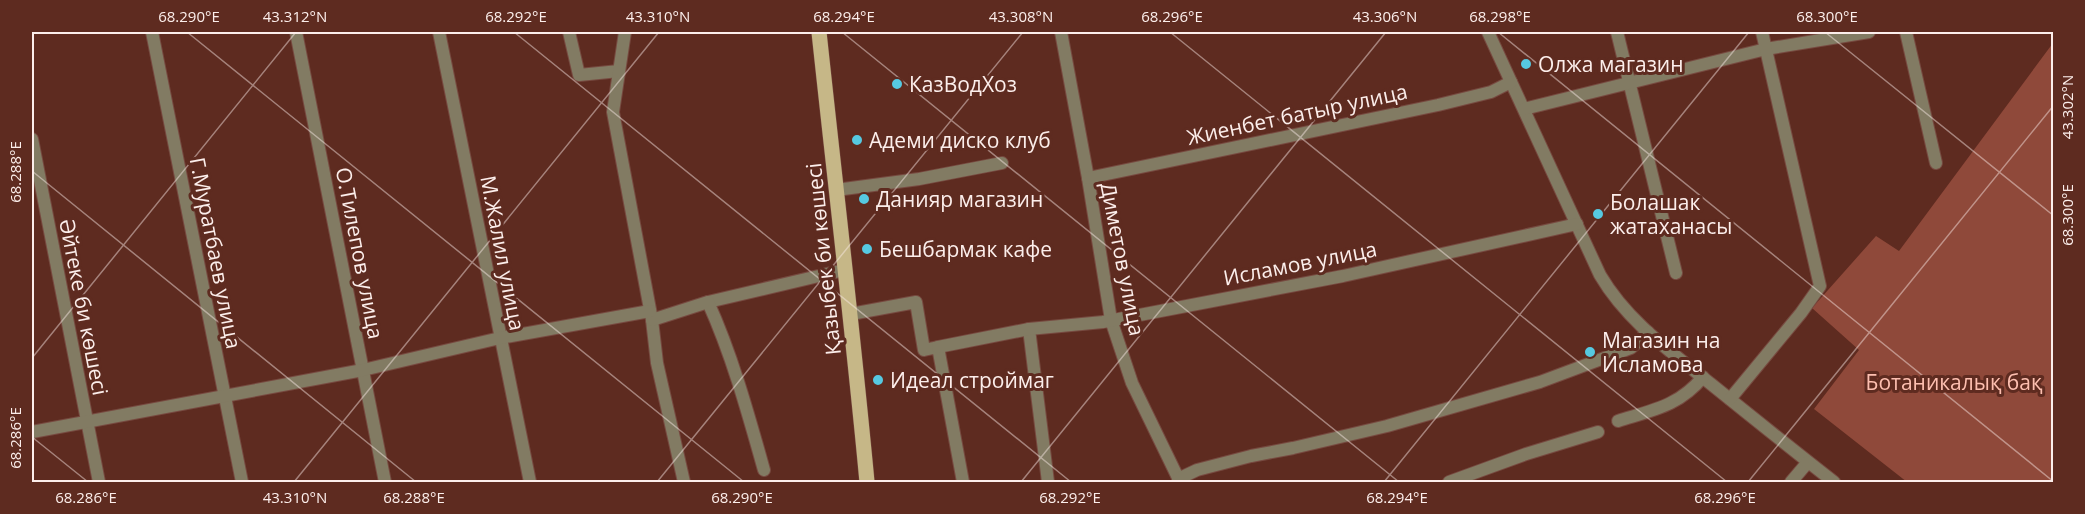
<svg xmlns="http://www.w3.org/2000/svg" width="2085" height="514" viewBox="0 0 2085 514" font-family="'Open Sans',sans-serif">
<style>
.green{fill:#8f493a}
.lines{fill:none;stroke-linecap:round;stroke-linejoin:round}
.minor-casing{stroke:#774a40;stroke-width:14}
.major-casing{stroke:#774a40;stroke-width:16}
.minor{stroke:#827b63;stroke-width:12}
.major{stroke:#c6b787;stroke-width:15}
.ticks{fill:none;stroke:#fceeeb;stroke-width:1.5;stroke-opacity:0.45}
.poi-dot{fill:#56c9e1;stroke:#5e2b20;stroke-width:2}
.labels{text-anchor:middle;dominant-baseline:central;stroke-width:6;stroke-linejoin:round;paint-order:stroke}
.poi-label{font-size:21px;fill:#fceeeb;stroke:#5e2b20;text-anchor:start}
.street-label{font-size:21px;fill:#fceeeb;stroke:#5e2b20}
.park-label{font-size:21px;fill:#fdbfb0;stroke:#5e2b20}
.neatline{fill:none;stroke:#fceeeb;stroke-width:2}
.ticks-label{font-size:15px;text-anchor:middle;fill:#fceeeb}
</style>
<rect width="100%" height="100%" fill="#5e2b20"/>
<polygon class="green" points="2053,43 2053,482 1907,482 1814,409 1859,350 1812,308 1876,236 1899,251"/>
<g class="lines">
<defs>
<g id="minor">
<polyline points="152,32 242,482"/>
<polyline points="296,32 385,482"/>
<polyline points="439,32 530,482"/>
<polyline points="569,32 579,75 619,71"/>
<polyline points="625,32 613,112 652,320 657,363 684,482"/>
<polyline points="1061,32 1088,178 1111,320 1132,383 1180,482"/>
<path d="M1488,32L1600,275C1627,321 1670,351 1711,384C1752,417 1793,450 1834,482"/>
<polyline points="1617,32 1676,273"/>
<polyline points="1906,32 1936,163"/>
<polyline points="1524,109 1766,49 1869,32"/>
<polyline points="32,139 99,482"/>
<polyline points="1088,178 1438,105 1491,92 1511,82"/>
<polyline points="836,190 919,179 1002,163"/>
<polyline points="708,302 844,270"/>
<polyline points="851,314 916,302 924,350 938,347 963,482"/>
<path d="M652,320L708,302C732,355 748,413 764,470"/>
<polyline points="1029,329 1048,482"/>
<polyline points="938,347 1029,329 1103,322 1343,276 1577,224"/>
<polyline points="1730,399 1801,313 1820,286 1762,32"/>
<path d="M1618,421C1653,410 1679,406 1703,377"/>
<polyline points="32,432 363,370 500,338 650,311"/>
<polyline points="1178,479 1197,470 1251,456 1293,448 1387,426 1540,382 1631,348 1648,332"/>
<polyline points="1449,482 1526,454 1598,432"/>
<polyline points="1791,482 1808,462"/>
</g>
<path id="major" d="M819,32C835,182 853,332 867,482"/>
</defs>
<use href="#minor" class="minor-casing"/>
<use href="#major" class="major-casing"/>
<use href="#minor" class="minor"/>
<use href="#major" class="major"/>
</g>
<path class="ticks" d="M187,32L744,482M514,32L1071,482M842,32L1399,482M1170,32L1727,482M1498,32L2054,482M1825,32L2054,216M32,171L416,482M32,358L296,32M32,437L88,482M294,482L659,32M657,482L1023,32M1021,482L1386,32M1384,482L1749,32M1748,482L2054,105"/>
<g class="poi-dot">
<circle cx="1526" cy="64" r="6"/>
<circle cx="897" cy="84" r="6"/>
<circle cx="857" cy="140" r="6"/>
<circle cx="864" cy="199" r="6"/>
<circle cx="1598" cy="214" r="6"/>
<circle cx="867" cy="249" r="6"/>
<circle cx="1590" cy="352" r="6"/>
<circle cx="878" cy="380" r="6"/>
</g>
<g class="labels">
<g class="poi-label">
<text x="1538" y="64">Олжа магазин</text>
<text x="909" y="84">КазВодХоз</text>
<text x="869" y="140">Адеми диско клуб</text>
<text x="876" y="199">Данияр магазин</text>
<text x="1610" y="202">Болашак<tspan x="1610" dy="24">жатаханасы</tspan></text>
<text x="879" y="249">Бешбармак кафе</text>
<text x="1602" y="340">Магазин на<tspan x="1602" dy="24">Исламова</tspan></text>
<text x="890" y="380">Идеал строймаг</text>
</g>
<g class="street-label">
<text transform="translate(1297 114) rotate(-12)">Жиенбет батыр улица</text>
<text transform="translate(216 253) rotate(79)">Г.Муратбаев улица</text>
<text transform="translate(360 253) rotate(79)">О.Тилепов улица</text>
<text transform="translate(503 253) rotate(79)">М.Жалил улица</text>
<text transform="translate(823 259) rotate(-96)">Қазыбек би көшесі</text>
<text transform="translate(1123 259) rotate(79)">Диметов улица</text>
<text transform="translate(1300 263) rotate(-11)">Исламов улица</text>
<text transform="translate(84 307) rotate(79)">Әйтеке би көшесі</text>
</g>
<g class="park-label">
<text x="1954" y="382">Ботаникалық бақ</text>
</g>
</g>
<rect width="2085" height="514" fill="none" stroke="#5e2b20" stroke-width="66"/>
<rect x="33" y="33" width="2019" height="448" class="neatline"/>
<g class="ticks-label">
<text x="189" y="22">68.290°E</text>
<text x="295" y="22">43.312°N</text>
<text x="516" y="22">68.292°E</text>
<text x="658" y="22">43.310°N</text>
<text x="844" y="22">68.294°E</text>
<text x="1021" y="22">43.308°N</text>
<text x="1172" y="22">68.296°E</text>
<text x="1385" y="22">43.306°N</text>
<text x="1500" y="22">68.298°E</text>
<text x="1827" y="22">68.300°E</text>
<text transform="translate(2068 107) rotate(-90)" y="5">43.302°N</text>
<text transform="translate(16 172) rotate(-90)" y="5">68.288°E</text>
<text transform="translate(2068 215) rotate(-90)" y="5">68.300°E</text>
<text transform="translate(16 438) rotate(-90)" y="5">68.286°E</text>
<text x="86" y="503">68.286°E</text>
<text x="295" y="503">43.310°N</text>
<text x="414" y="503">68.288°E</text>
<text x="742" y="503">68.290°E</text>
<text x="1070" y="503">68.292°E</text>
<text x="1397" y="503">68.294°E</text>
<text x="1725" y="503">68.296°E</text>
</g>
</svg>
